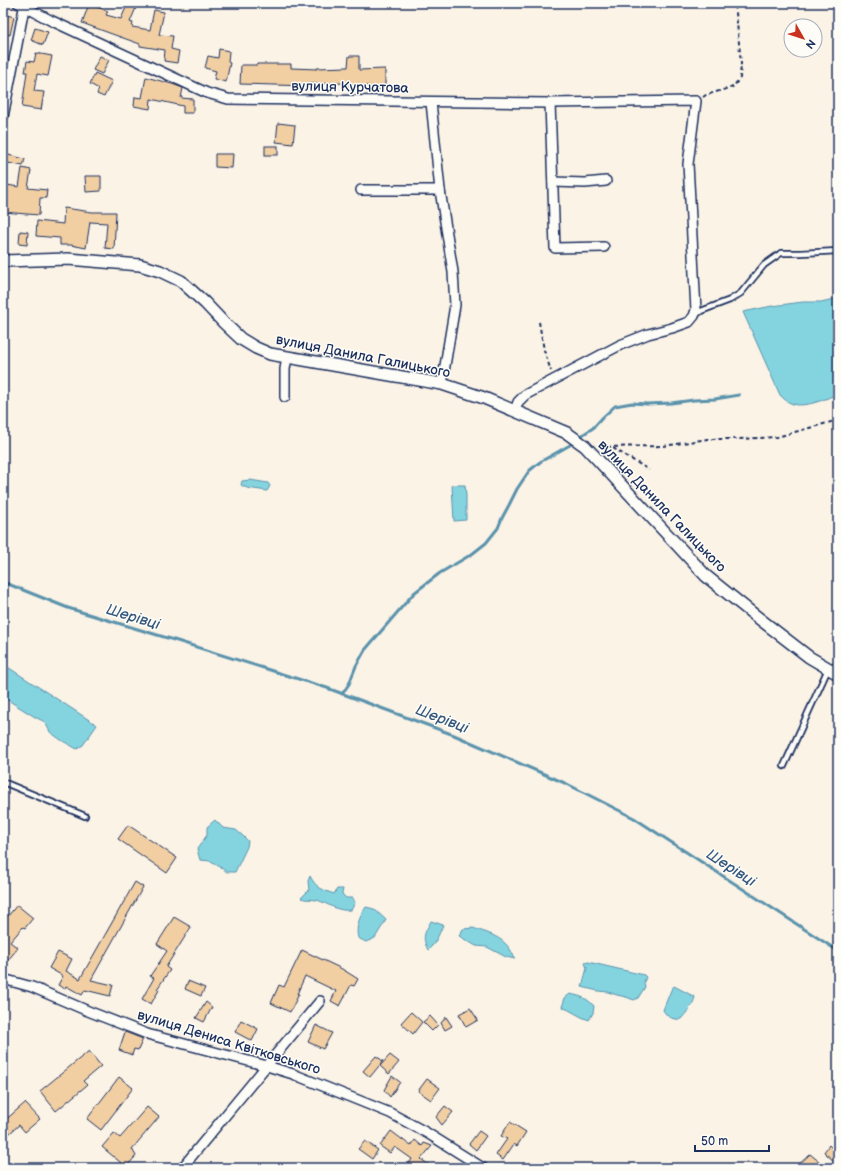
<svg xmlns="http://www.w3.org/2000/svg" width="841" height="1171" viewBox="0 0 841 1171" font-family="'Balsamiq Sans',sans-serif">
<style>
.water{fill:#84d4e0;stroke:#5a92ac}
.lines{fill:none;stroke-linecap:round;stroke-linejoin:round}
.stream{stroke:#5a92ac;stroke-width:3}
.building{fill:#f2cfa3;stroke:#1b2f5e}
.service-casing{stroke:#1b2f5e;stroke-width:8}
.minor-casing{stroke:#1b2f5e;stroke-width:12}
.tertiary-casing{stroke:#1b2f5e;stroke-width:14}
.path{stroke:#1b2f5e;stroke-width:2;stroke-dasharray:4 3;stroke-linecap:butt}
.service{stroke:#fdfcf7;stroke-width:4.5}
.minor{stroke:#fdfcf7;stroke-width:9}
.tertiary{stroke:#fdfcf7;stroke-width:11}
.labels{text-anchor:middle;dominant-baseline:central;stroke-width:3;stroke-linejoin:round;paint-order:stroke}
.street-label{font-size:14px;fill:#1b2f5e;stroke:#fdfcf7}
.water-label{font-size:15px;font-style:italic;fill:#35587e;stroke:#fdfcf7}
</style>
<rect width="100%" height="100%" fill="#fbf3e6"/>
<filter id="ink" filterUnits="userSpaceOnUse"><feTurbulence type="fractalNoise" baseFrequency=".025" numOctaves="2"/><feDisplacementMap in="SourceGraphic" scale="8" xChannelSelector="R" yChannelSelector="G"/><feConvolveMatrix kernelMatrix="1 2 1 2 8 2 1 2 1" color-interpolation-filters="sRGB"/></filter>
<g filter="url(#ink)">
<g class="water">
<path d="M838,298V393C828,399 804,408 793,404C787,402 784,399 780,395L743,312L772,306L803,302H821Z"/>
<polygon points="250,480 268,483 270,486 267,491 247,488 241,485 242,481"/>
<polygon points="452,485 465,485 466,495 466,520 454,521"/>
<polygon points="3,664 97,725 83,745 77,749 61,740 50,732 45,722 35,717 3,697"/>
<polygon points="215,820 223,828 236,830 243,836 248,841 247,847 235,872 227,872 211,861 200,860 197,849 207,835 207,827"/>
<path d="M310,876C316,888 323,890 334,894L337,889H343L342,894L346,898H353L355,903L351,910C338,912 329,904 317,900C311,899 306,900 301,898L309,890L308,881Z"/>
<path d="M366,907L374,909L386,920L375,938L366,942L358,938C355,927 360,916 366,907Z"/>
<path d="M431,921L443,925C439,934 436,943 428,950C421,936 425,933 431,921Z"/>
<path d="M473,928C493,935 507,938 515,959L506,957L487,947L476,946L459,936L463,929Z"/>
<polygon points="588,962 644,975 646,977 644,982 645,987 638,998 634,1000 626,997 617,995 608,992 598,991 582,987 587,968 585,963"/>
<path d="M674,986L695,997C693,1006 686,1013 681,1019C673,1020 667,1017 663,1010L671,990Z"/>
<path d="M570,994C580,996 587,998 594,1006L593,1013L589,1020C579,1017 571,1010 562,1007L565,998Z"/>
</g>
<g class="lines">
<g class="stream">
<polyline points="3,582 68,608 174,640 327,688 454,735 567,784 634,818 838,951"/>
<polyline points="342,694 349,684 356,666 365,650 414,593 440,573 472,554 486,543 498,528 502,518 509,505 517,489 529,471 540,462 570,445 576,439 593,428 603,417 615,406 632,403 647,404 671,403 694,400 715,399 739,395"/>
</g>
</g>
<g class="building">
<polygon points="128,3 138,3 130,22 133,23 132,27 150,30 154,10 164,12 159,35 173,36 171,49 179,51 177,63 164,61 165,50 140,46 140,44 112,34 82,23 89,4 108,11 106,15 121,19"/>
<polygon points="3,14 14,17 10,35 3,33"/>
<polygon points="35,28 48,32 43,45 31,40"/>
<polygon points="219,49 229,51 228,62 230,63 226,82 214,79 216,71 205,68 208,56 218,58"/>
<polygon points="36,53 52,56 48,76 37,74 34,91 44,92 41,110 22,107 27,72 25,72 27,61 34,62"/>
<polygon points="100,56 109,60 102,74 93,70"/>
<polygon points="349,56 359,56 359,70 385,69 385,89 369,90 369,86 344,86 344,83 309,84 309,86 240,84 241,65 257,65 257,64 291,64 291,68 317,69 317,68 348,67"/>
<polygon points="95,73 112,81 104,97 97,94 99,89 90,84"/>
<polygon points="146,77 172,84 183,88 181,98 193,99 193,113 183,113 183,106 151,99 150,109 134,106 135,97 142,98"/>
<polygon points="278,123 295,125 293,144 276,142"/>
<rect x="265" y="146" width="13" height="9"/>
<polygon points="4,154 25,159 23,166 3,162"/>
<polygon points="215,154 233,154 232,168 215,167"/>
<polygon points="22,168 31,170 28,188 47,190 46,198 40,198 39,215 3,212 7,185 19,187"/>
<polygon points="85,176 101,176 101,191 86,192"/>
<polygon points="64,208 92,212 116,212 114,249 105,248 107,223 90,222 86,248 71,245 60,245 60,238 36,236 37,221 63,224"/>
<polygon points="20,231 28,232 27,245 19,244"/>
<polygon points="128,825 177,858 167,873 118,839"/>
<polygon points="135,882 143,887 91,980 113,985 110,996 85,990 82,995 66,986 65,989 58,985 63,976 49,968 58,952 72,959 66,971 80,979"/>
<polygon points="17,905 33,918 25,928 23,927 10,942 18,948 3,966 3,911 8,916"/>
<polygon points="174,917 191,927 166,967 170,970 157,989 159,990 151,1004 142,999 154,978 150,976 167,951 157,944"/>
<polygon points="302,950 342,969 358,979 354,986 351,985 340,1006 331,1001 336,991 305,976 297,994 299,994 290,1012 271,1003 279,985 284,987"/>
<polygon points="188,981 205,988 201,996 185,989"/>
<polygon points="206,1002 212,1007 204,1022 196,1018"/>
<polygon points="470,1008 478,1020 466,1027 459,1014"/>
<polygon points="411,1012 422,1022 413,1034 401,1023"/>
<polygon points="430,1016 438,1025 432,1031 423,1022"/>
<polygon points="446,1017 452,1026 445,1030 441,1023"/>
<polygon points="241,1020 258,1029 252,1041 235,1032"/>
<polygon points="316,1025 332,1033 323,1049 308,1042"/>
<polygon points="125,1032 143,1039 138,1050 134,1049 132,1055 119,1050"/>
<polygon points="89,1051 101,1066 83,1081 87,1085 56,1111 40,1091"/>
<polygon points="390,1055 399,1062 389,1074 380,1066"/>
<polygon points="376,1056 383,1061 370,1077 363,1071"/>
<polygon points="392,1076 400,1082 390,1097 384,1090"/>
<polygon points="119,1077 133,1088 101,1130 87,1119"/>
<polygon points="427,1079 440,1088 431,1100 418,1091"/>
<polygon points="25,1103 40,1119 25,1132 19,1125 3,1139 3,1122"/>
<polygon points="445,1106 453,1112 442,1125 436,1117"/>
<polygon points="147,1107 159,1117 132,1149 136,1156 126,1167 102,1147 114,1133 120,1138"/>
<polygon points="510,1122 526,1132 517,1146 514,1144 503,1160 496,1155 507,1139 501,1136"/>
<polygon points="391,1131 411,1146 415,1140 422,1146 424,1143 432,1146 421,1159 433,1168 406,1168 412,1159 395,1147 390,1153 380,1146"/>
<polygon points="479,1131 486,1136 476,1150 469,1144"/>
<polygon points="365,1141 378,1150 372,1159 358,1149"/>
<polygon points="829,1145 838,1154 838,1165 824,1152"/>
<polygon points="810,1154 821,1163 817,1168 795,1168"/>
</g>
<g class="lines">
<defs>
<g id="service">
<polyline points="696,315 701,311 730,300 741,293 764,265 781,253 801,253 838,251"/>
<polyline points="784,766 828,669"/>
<polyline points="3,782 85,816"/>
</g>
<g id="minor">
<polyline points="18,3 50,20 207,93 228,99 550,103 696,101 688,164 696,310 694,316 689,322 672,328 648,334 620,345 525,395 518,402 515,410"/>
<polyline points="431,102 440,190 453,272 455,305 442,384"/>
<polyline points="550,103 555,248 604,247"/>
<polyline points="3,117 25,3"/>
<polyline points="553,182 585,183 606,181"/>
<polyline points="361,190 440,190"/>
<polyline points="285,397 285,369 287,358"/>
<polyline points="3,979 32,987 88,1011 147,1034 267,1066 293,1074 390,1113 427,1133 483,1168"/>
<polyline points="182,1168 320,1001"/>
</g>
<polyline id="tertiary" points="3,261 68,259 140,265 160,271 181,281 205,303 224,323 241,339 256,348 270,354 442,384 484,398 567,433 585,446 706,576 752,613 809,657 838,674"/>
</defs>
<use href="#service" class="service-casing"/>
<use href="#minor" class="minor-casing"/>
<use href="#tertiary" class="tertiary-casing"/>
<g class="path">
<polyline points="703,97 706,95 733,87 740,78 741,63 735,3"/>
<polyline points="539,322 544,350 551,371"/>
<polyline points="600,447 664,446 707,439 740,439 777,437 838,420"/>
<polyline points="613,448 649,470"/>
<polyline points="837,547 838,546"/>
</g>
<use href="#service" class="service"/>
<use href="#minor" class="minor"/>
<use href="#tertiary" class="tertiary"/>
</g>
</g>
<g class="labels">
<g class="street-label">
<text transform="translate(350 87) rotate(1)">вулиця Курчатова</text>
<text transform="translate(363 356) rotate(11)">вулиця Данила Галицького</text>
<text transform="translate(662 506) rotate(46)">вулиця Данила Галицького</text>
<text transform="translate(229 1042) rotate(17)">вулиця Дениса Квітковського</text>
</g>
<g class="water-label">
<text transform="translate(133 617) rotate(17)">Шерівці</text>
<text transform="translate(442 719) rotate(21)">Шерівці</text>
<text transform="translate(731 868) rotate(33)">Шерівці</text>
</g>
</g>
<rect width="841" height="1171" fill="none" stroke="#fdfcf7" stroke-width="16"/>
<rect x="8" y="8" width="825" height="1155" fill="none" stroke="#1b2f5e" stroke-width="1.5" filter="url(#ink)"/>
<g transform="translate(803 38) rotate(129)"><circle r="19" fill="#fdfcf7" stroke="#a3aaba"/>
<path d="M0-3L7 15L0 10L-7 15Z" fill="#c8321e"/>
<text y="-6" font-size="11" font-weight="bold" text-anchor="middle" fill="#1b2f5e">N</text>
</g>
<path d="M695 1145v6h74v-6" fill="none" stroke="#1b2f5e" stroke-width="2"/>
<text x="701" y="1145" font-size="12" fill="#1b2f5e" stroke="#fdfcf7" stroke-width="3" paint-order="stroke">50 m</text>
</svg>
